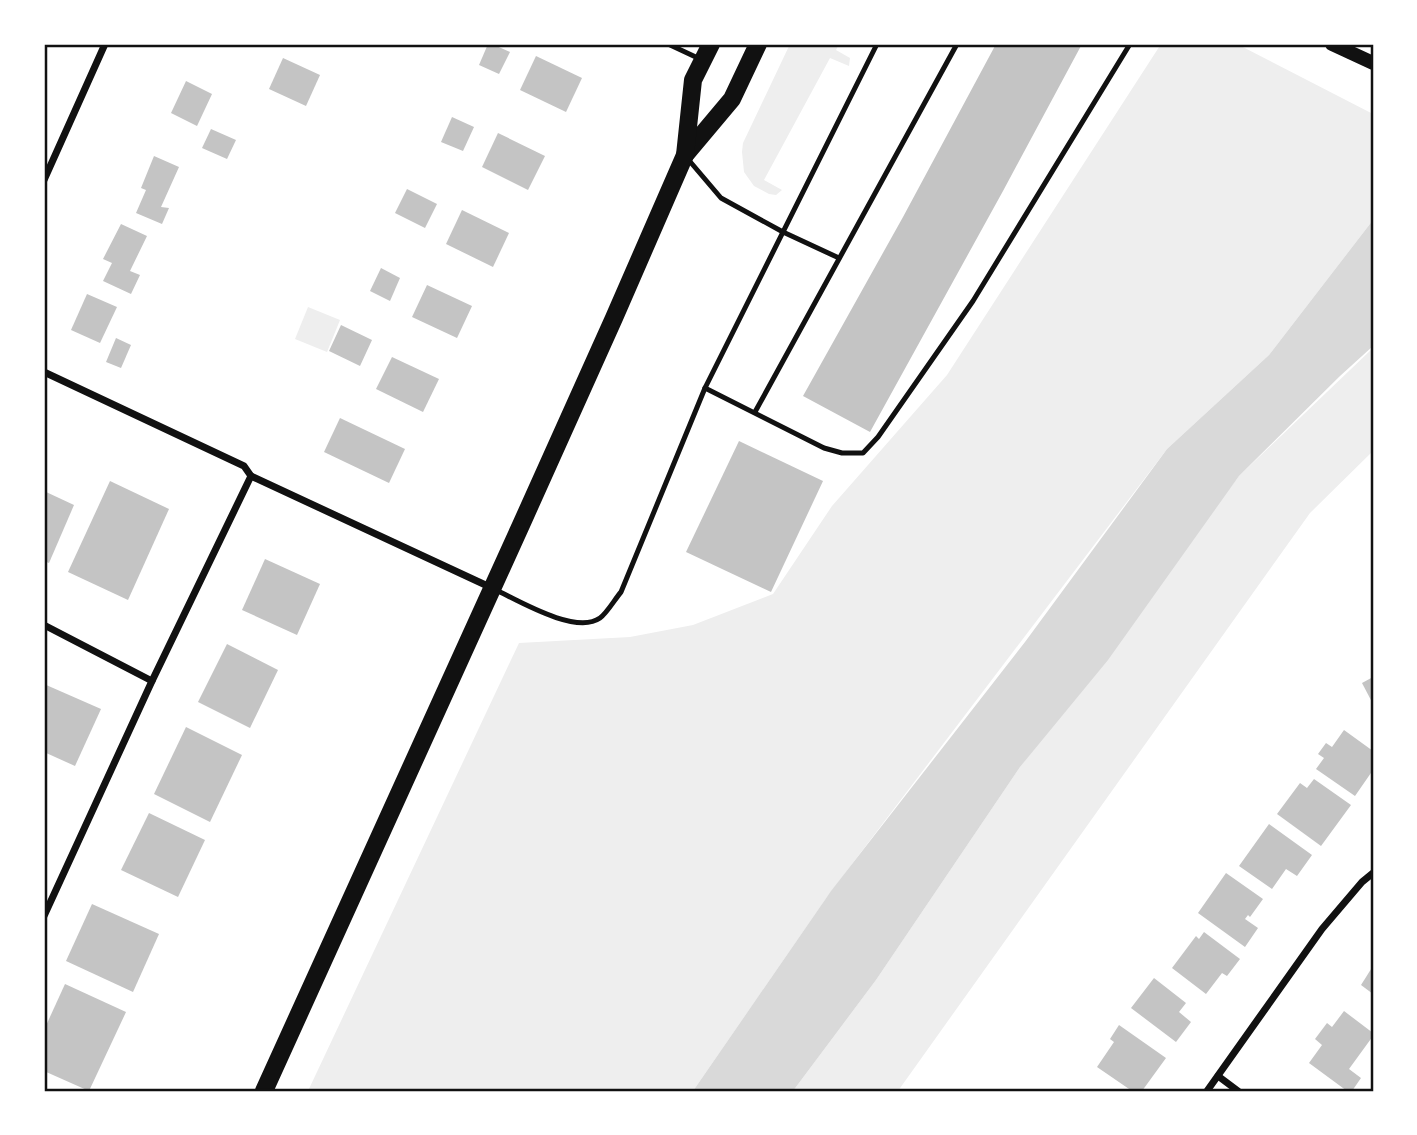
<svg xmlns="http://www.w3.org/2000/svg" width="1417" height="1135" viewBox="0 0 1417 1135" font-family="'DM Sans',sans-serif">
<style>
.green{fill:#eee}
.water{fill:#d9d9d9}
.building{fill:#c4c4c4}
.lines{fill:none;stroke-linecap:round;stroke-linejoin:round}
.service{stroke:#111;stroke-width:5}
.minor{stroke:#111;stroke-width:7}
.secondary{stroke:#111;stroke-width:14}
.primary{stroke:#111;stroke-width:18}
.neatline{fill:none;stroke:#111;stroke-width:2.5}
</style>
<rect width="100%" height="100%" fill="#fff"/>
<g class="green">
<polygon points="790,44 839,44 836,50 850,58 849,66 830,58 764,180 782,190 776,195 769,194 754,186 744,172 742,152 743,143"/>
<polygon points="1161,44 1237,44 1373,114 1373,220 1269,355 1167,449 827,897 693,1091 623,1091 623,1090 622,1091 308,1091 519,643 630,637 693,625 773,594 832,506 947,375"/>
<polygon points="308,307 340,320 327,352 295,339"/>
<polygon points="1373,348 1373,451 1310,513 898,1091 793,1091 876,980 1020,767 1239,476"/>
</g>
<polygon class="water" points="1373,220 1373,346 1340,376 1239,476 1108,660 1020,767 876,980 793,1091 693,1091 831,891 1025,642 1167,449 1269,355"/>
<g class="building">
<polygon points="488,44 492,44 510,52 499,74 479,65"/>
<polygon points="996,44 1082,44 1003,191 870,432 803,396 903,217"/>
<polygon points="536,56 582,78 566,112 520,90"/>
<polygon points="283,58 320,75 306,106 269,89"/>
<polygon points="186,81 212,94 197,126 171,113"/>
<polygon points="452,117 474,127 463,151 441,142"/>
<polygon points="211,129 236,140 227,159 202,148"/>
<polygon points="498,133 545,156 528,190 482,167"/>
<polygon points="154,156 179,167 161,207 169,208 162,224 136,213 146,190 141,188"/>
<polygon points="407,189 437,204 425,228 395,213"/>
<polygon points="462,210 509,233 493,267 446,244"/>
<polygon points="121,224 147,236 130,271 140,275 131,294 103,281 112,263 103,259"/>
<polygon points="381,268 400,278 390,301 370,291"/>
<polygon points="427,285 472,306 457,338 412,317"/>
<polygon points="87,294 117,307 100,343 71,330"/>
<polygon points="341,325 372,340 360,366 329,351"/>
<polygon points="116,338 131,345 121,368 106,362"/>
<polygon points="392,357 439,379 423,412 376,389"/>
<polygon points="340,418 405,449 389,483 324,452"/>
<polygon points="739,441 823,481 771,592 686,552"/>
<polygon points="110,481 169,509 128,600 68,572"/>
<polygon points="44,491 74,505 49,563 44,561"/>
<polygon points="265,559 320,584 297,635 242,610"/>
<polygon points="227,644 278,670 250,728 198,702"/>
<polygon points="1373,677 1373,704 1362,683"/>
<polygon points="44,684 101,709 75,766 44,752"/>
<polygon points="186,727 242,755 210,822 154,794"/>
<polygon points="1344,730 1373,751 1373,770 1355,796 1316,769 1324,758 1318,754 1326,743 1332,747"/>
<polygon points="1314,779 1351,805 1321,846 1277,814 1300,783 1307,788"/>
<polygon points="149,813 205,840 178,897 121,870"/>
<polygon points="1269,824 1312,855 1297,876 1286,869 1272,889 1239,866"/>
<polygon points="1226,873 1263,899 1250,917 1248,915 1245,919 1258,928 1245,947 1198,913"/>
<polygon points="92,904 159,934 133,992 66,961"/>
<polygon points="1204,932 1240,959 1227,976 1222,973 1206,994 1172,968 1196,936 1199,939"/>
<polygon points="1373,966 1373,994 1361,985"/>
<polygon points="1154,978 1186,1003 1179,1012 1191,1022 1176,1042 1131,1008"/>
<polygon points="65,984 126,1012 89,1091 44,1071 44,1030"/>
<polygon points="1344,1011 1373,1033 1373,1036 1349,1069 1361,1078 1352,1091 1347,1091 1309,1063 1322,1045 1315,1039 1327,1023 1332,1027"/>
<polygon points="1119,1025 1166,1058 1142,1091 1132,1091 1097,1067 1114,1042 1110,1039"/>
</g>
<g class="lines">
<g class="service">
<polyline points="668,44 700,59"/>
<polyline points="687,158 721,198 783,232 839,258"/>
<polyline points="705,388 824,448 842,453 863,453 878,437 973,301 1130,44"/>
<polyline points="755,412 957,44"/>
<path d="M496,590C519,601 576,635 600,618C607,613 615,599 621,592L705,388L877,44"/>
</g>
<g class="minor">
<polyline points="44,180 105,44"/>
<polyline points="44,372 244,466 251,476 492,588"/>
<polyline points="44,625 152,681"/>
<polyline points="44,916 152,681 251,476"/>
<polyline points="1218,1076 1238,1091"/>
<polyline points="1207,1091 1322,929 1362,882 1373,873"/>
</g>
<polyline class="secondary" points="1332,44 1373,63"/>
<g class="primary">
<polyline points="685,155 732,99 758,44"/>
<polyline points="264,1091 521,525 614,318 685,155 693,80 711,44"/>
</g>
</g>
<rect width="1417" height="1135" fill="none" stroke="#ffffff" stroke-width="91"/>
<rect x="46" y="46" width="1326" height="1044" class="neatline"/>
</svg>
